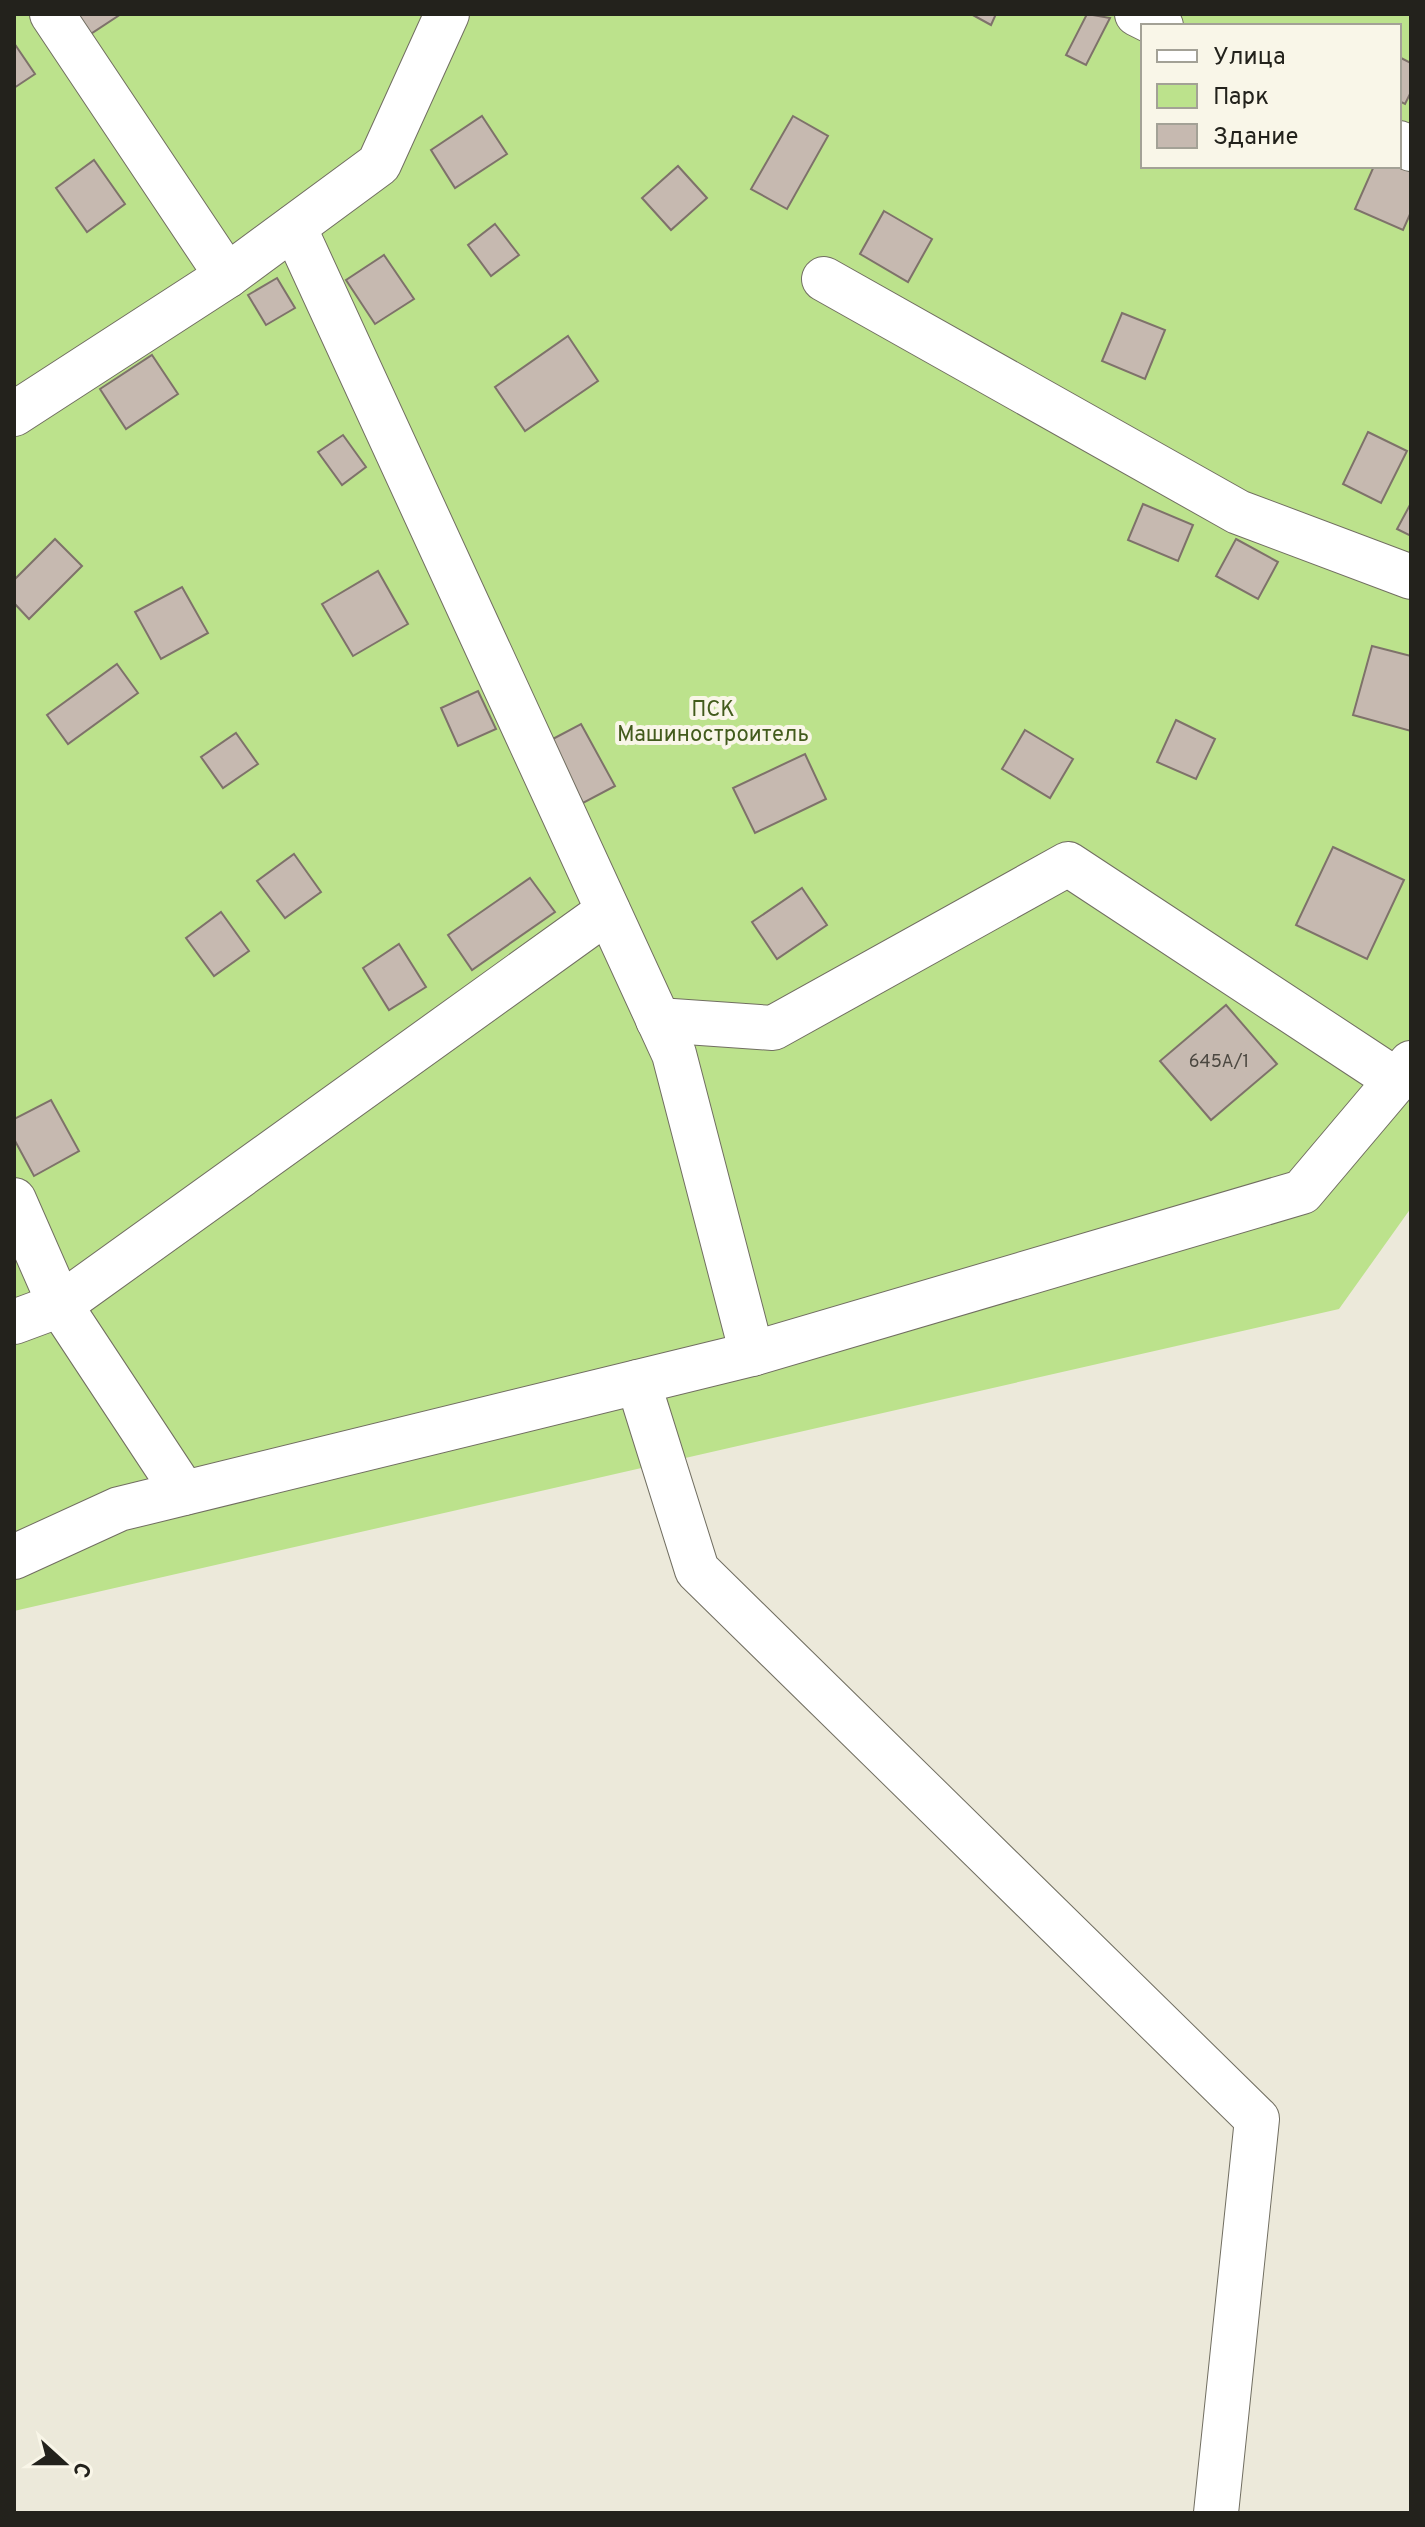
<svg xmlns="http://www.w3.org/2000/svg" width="1425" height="2527" viewBox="0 0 1425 2527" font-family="Overpass,sans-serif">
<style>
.green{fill:#bce28c;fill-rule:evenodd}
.building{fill:#c6b9b0;stroke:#7e726a;stroke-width:2}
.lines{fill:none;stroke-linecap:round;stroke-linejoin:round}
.minor-casing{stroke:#716e61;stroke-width:46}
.minor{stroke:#fff;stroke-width:44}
.labels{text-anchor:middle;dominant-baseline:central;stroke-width:8;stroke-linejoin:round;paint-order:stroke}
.number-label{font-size:18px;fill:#4c4841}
.park-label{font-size:22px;fill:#425b1c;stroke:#f9f6e8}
</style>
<rect width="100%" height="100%" fill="#ece9da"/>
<path class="green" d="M14,14H1411V1208L1339,1309L14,1611ZM1143,26H1399V166H1143Z"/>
<g class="building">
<polygon points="75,14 121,14 89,35"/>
<polygon points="971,14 996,14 991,25"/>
<polygon points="1087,14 1110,18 1086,65 1066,55"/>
<polygon points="14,43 35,74 14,88"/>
<polygon points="1399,57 1411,63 1411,92 1405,104 1399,101"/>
<polygon points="482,116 507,154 455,188 431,150"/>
<polygon points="793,116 828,136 787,209 751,189"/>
<polygon points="94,160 125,204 87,232 56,188"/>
<polygon points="678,166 707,198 671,230 642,198"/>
<polygon points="1374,166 1399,166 1411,171 1411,212 1403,230 1355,209"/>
<polygon points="884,211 932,239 908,282 860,254"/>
<polygon points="495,224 519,255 491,276 468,245"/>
<polygon points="384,255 414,299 375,324 346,280"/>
<polygon points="277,278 295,308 266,325 248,295"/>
<polygon points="1122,313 1165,330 1145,379 1102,361"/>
<polygon points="568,336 598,381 525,431 495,387"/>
<polygon points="152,355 178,394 126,429 100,389"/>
<polygon points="1368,432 1407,451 1381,503 1343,484"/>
<polygon points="343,435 366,467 342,485 318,452"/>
<polygon points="1411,503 1411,536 1397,529"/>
<polygon points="1143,504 1193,525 1178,561 1128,540"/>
<polygon points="55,539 82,566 29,619 14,603 14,580"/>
<polygon points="1236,539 1278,562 1258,599 1216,576"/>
<polygon points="378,571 408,624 353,656 322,604"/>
<polygon points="182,587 208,633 161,659 135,612"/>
<polygon points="1372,646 1411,656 1411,731 1353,715"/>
<polygon points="117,664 138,693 68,744 47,715"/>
<polygon points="478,691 496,729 458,746 441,708"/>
<polygon points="1176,720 1215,739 1196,779 1157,762"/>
<polygon points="581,724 615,786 583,803 549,741"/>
<polygon points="1025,730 1073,759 1050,798 1002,769"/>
<polygon points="236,733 258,764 223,788 201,757"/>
<polygon points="805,754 826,799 755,833 733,788"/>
<polygon points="1333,847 1404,880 1367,959 1296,925"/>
<polygon points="294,854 321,892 285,918 257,881"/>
<polygon points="530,878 555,912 472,970 448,935"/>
<polygon points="802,888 827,925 777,959 752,922"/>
<polygon points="221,912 249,951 214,976 186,938"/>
<polygon points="399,944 426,987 389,1010 363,968"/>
<polygon points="1226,1005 1277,1064 1211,1120 1160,1061"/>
<polygon points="51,1100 79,1151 34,1176 14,1139 14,1119"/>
</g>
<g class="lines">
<defs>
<g id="minor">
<polyline points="52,14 227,276"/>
<polyline points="1137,14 1161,26"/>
<polyline points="1399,143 1411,149"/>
<polyline points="294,227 674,1054 752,1354"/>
<polyline points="824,279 1238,512 1411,577"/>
<polyline points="14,414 227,276 379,164 447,14"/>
<polyline points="658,1020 773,1028 1068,864 1396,1080"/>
<polyline points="14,1200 60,1305 184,1493"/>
<polyline points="14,1322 60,1305 608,911"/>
<polyline points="638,1382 697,1570 1257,2119 1216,2513"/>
<polyline points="14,1557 119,1509 752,1354 1302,1192 1411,1063"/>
</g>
</defs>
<use href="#minor" class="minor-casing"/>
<use href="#minor" class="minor"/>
</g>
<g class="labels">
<g class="number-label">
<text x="1219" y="1062">645А/1</text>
</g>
<g class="park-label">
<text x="713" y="710">ПСК<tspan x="713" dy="25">Машиностроитель</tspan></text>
</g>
</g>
<rect width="1425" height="2527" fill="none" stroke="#23221c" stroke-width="32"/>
<rect x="1141" y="24" width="260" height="144" fill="#f9f6e8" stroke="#a3a196" stroke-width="2"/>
<rect x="1157" y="50" width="40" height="12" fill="#ffffff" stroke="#a3a196" stroke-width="2"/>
<text x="1213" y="64" font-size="24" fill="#23221c">Улица</text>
<rect x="1157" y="84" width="40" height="24" fill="#bce28c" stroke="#a3a196" stroke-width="2"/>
<text x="1213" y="104" font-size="24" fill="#23221c">Парк</text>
<rect x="1157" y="124" width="40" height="24" fill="#c6b9b0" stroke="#a3a196" stroke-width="2"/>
<text x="1213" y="144" font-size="24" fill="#23221c">Здание</text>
<g transform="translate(64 2463) rotate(111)" stroke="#f9f6e8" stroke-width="6" paint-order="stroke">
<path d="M0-6L14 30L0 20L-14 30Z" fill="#23221c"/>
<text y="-12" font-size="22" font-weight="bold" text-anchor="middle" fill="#23221c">С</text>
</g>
</svg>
